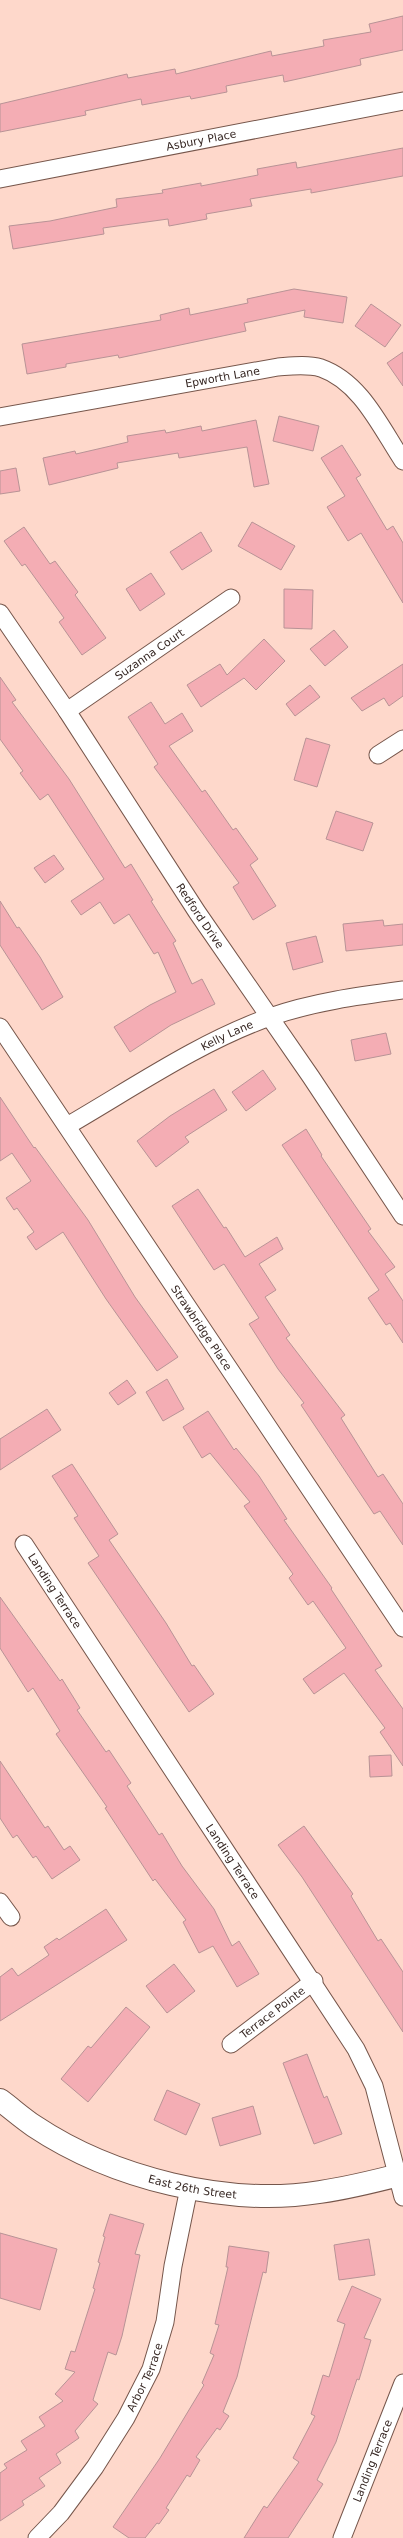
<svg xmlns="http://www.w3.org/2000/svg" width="403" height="2538" viewBox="0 0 403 2538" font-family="'DejaVu Sans',sans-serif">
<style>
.building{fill:#f4adb4;stroke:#b89396}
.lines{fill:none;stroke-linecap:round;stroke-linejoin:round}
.minor-casing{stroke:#76564b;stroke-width:19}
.tertiary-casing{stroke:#76564b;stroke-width:24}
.minor{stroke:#fff;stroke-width:17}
.tertiary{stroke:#fff;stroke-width:22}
.labels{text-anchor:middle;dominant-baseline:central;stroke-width:4;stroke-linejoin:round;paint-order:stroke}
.street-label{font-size:11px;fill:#372824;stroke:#faebe6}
</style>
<rect width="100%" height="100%" fill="#fed8cb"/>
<g class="building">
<polygon points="403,16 403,50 360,59 361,65 284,82 283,75 226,86 227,92 191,99 190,96 142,105 141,99 85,111 86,115 0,132 0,104 127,74 128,78 175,69 176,74 271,51 272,56 324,46 323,40 371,32 369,24"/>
<polygon points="403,148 403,176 311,193 311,189 250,199 252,206 206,214 207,219 169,226 168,219 103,228 104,234 13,249 9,226 50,221 117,207 116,199 163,193 162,190 201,183 201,186 258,175 257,169 296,162 297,168"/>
<polygon points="294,289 347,297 343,323 304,317 305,310 244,323 246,331 119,358 118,355 66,364 66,367 27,374 22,344 161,320 160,315 189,308 190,315 248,303 247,299"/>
<polygon points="371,304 401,325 385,347 355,326"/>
<polygon points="403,352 403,386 387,363"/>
<polygon points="279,416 319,426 313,451 273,441"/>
<polygon points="256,420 269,484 254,487 247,447 179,458 178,453 117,463 118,468 49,485 43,458 75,451 76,454 128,442 127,436 165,430 166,433 201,426 202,431"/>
<polygon points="342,445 361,475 356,478 387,530 393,526 403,543 403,603 361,533 348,541 327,507 345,496 321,458"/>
<polygon points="16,468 20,491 0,494 0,471"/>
<polygon points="252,522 295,546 281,570 238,546"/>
<polygon points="24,527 50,564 55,561 78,592 75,595 106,638 82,655 59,622 64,618 25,564 22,566 4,541"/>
<polygon points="201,532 212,551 182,570 170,552"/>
<polygon points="151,573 165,594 140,611 126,589"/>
<polygon points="284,589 313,590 312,629 284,628"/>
<polygon points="334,630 348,647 325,666 310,649"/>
<polygon points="264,639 285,661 256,690 244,678 201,707 187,685 220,664 227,675"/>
<polygon points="403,664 403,696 389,706 384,698 362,711 351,698"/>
<polygon points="0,677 16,700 12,702 69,779 125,868 131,864 153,900 151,901 176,941 173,943 192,984 202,979 215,1004 171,1025 130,1052 114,1027 150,1005 176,992 158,952 154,954 129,914 114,924 100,902 81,915 71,901 104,879 48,794 40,800 20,773 23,771 0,739"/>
<polygon points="310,685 320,697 295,716 286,704"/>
<polygon points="151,702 165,724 182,713 193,731 169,746 202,792 205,790 233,830 236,828 258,859 250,865 276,906 253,920 233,887 239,883 154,767 158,764 128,717"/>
<polygon points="306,738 330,745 317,787 294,780"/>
<polygon points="336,811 373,823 363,851 326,839"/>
<polygon points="54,855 64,869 45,883 34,868"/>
<polygon points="0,901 17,928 19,927 40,957 63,997 42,1010 0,945"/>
<polygon points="383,920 384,926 403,924 403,945 346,951 343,924"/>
<polygon points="316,936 323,962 293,970 286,943"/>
<polygon points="386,1033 391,1054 355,1061 351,1040"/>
<polygon points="263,1070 276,1089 246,1111 232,1092"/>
<polygon points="214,1089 227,1110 185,1137 189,1142 156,1167 137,1141 170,1116"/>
<polygon points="0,1097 34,1148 35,1147 88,1220 135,1297 178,1357 157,1371 106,1299 63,1232 36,1250 27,1237 34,1232 17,1208 14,1210 6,1198 31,1181 12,1153 0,1161"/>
<polygon points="306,1129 322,1155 321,1156 371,1229 368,1231 395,1267 385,1274 403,1301 403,1343 390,1323 386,1325 368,1298 379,1290 282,1145"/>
<polygon points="198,1189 224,1228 226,1227 245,1257 277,1237 283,1249 259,1264 276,1290 265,1297 290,1335 286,1338 345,1415 341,1418 378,1477 383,1474 403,1504 403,1545 380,1511 374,1514 301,1405 304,1403 278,1369 249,1324 259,1318 224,1264 214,1270 172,1206"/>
<polygon points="167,1379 184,1409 163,1421 146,1392"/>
<polygon points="127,1380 136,1393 118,1405 109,1393"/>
<polygon points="47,1409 61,1430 0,1470 0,1439"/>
<polygon points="208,1411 234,1450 236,1448 259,1476 287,1519 284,1520 332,1588 331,1589 382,1666 375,1670 403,1709 403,1766 380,1732 385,1728 344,1673 314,1694 303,1679 346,1648 313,1601 308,1605 289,1578 293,1574 244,1506 250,1502 210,1453 202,1458 183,1427"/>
<polygon points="72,1464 118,1534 109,1540 166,1623 192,1666 194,1665 214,1694 189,1712 88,1563 99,1556 74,1518 78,1516 52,1476"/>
<polygon points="0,1597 60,1681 62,1679 80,1708 77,1710 106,1752 109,1750 131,1783 127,1786 159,1835 162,1833 182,1866 214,1909 232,1946 239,1941 259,1974 237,1987 213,1946 199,1953 183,1922 186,1920 155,1879 153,1881 105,1808 107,1807 56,1734 60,1731 33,1688 28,1692 0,1648"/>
<polygon points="391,1755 392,1776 370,1777 369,1756"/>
<polygon points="0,1761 45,1828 48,1826 64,1850 70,1846 80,1860 52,1879 36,1856 33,1858 17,1835 13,1838 0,1818"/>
<polygon points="304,1826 353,1894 351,1896 378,1941 381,1939 403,1972 403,2032 302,1877 278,1845"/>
<polygon points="106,1909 127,1940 0,2021 0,1977 12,1968 18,1976 49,1955 44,1947 57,1938 59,1940"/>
<polygon points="174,1964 195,1991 167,2013 146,1986"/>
<polygon points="126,2007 150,2027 88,2102 61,2079 88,2046 91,2048"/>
<polygon points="307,2054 324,2098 327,2096 342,2134 314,2144 283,2063"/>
<polygon points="167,2090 200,2104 186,2135 154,2120"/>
<polygon points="253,2106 261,2134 220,2146 212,2118"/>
<polygon points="110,2214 144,2224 135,2254 140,2255 122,2336 116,2355 108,2352 93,2400 98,2404 75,2431 79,2438 56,2454 61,2463 39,2478 45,2486 22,2501 24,2505 0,2521 0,2473 7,2468 4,2464 27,2450 21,2441 45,2426 39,2417 63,2401 55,2394 75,2372 65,2369 71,2351 75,2352 95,2289 93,2288 100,2263 98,2262 105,2237 103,2236"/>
<polygon points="0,2233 57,2249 40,2310 0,2298"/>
<polygon points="369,2239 375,2275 339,2280 334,2245"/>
<polygon points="229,2246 269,2252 266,2273 263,2272 237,2377 223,2412 229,2416 220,2430 217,2428 196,2457 200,2460 190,2477 187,2475 166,2508 169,2510 159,2524 157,2523 145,2538 129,2538 113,2527 160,2458 204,2385 202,2383 214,2355 210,2353 219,2325 215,2324 228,2267 226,2267"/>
<polygon points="352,2286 381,2299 364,2338 371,2340 359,2380 357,2379 336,2442 317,2480 323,2484 288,2538 244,2538 264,2506 267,2508 299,2462 293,2458 315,2416 311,2414 323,2375 329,2377 345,2324 337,2321"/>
</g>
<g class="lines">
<defs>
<g id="minor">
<path id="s1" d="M0,179L403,101"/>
<path id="s2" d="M0,417L278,367C292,366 307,364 321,368C361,382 381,428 403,461"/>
<path id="s3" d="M0,613L67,711L197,912L311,1077L403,1216"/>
<path id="s4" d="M67,711L231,598"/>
<polyline points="378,755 403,739"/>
<path id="s5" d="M0,1027L403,1628"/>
<path id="s6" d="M67,1126C131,1089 201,1041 270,1017C313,1002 358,996 403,990"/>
<path id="s7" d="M24,1544L356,2049L374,2086L403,2197"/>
<polyline points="0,1902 11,1917"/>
<path id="s8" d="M231,2044L314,1981"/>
<path id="s9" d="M37,2538L61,2513L95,2467L126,2418L151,2369L165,2322L173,2266L189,2188"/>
<path id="s10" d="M342,2538L403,2383"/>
</g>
<g id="tertiary">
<path id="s11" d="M0,2100C11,2108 22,2118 34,2126C112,2178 227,2207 320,2192C348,2188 376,2181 403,2174"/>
</g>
</defs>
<use href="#minor" class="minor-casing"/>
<use href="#tertiary" class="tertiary-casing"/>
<use href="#minor" class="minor"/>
<use href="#tertiary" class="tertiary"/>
</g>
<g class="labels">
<g class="street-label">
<text stroke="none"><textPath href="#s1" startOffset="205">Asbury Place</textPath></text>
<text stroke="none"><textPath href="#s2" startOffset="226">Epworth Lane</textPath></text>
<text stroke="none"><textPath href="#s4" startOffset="100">Suzanna Court</textPath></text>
<text stroke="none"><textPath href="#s3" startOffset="363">Redford Drive</textPath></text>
<text stroke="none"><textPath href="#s6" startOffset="184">Kelly Lane</textPath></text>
<text stroke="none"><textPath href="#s5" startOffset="362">Strawbridge Place</textPath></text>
<text stroke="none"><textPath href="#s7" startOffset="56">Landing Terrace</textPath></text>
<text stroke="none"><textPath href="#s7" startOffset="380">Landing Terrace</textPath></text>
<text stroke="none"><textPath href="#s8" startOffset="52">Terrace Pointe</textPath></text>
<text stroke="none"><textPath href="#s11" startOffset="214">East 26th Street</textPath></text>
<text stroke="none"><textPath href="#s9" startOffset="195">Arbor Terrace</textPath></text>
<text stroke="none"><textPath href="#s10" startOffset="83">Landing Terrace</textPath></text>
</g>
</g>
</svg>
